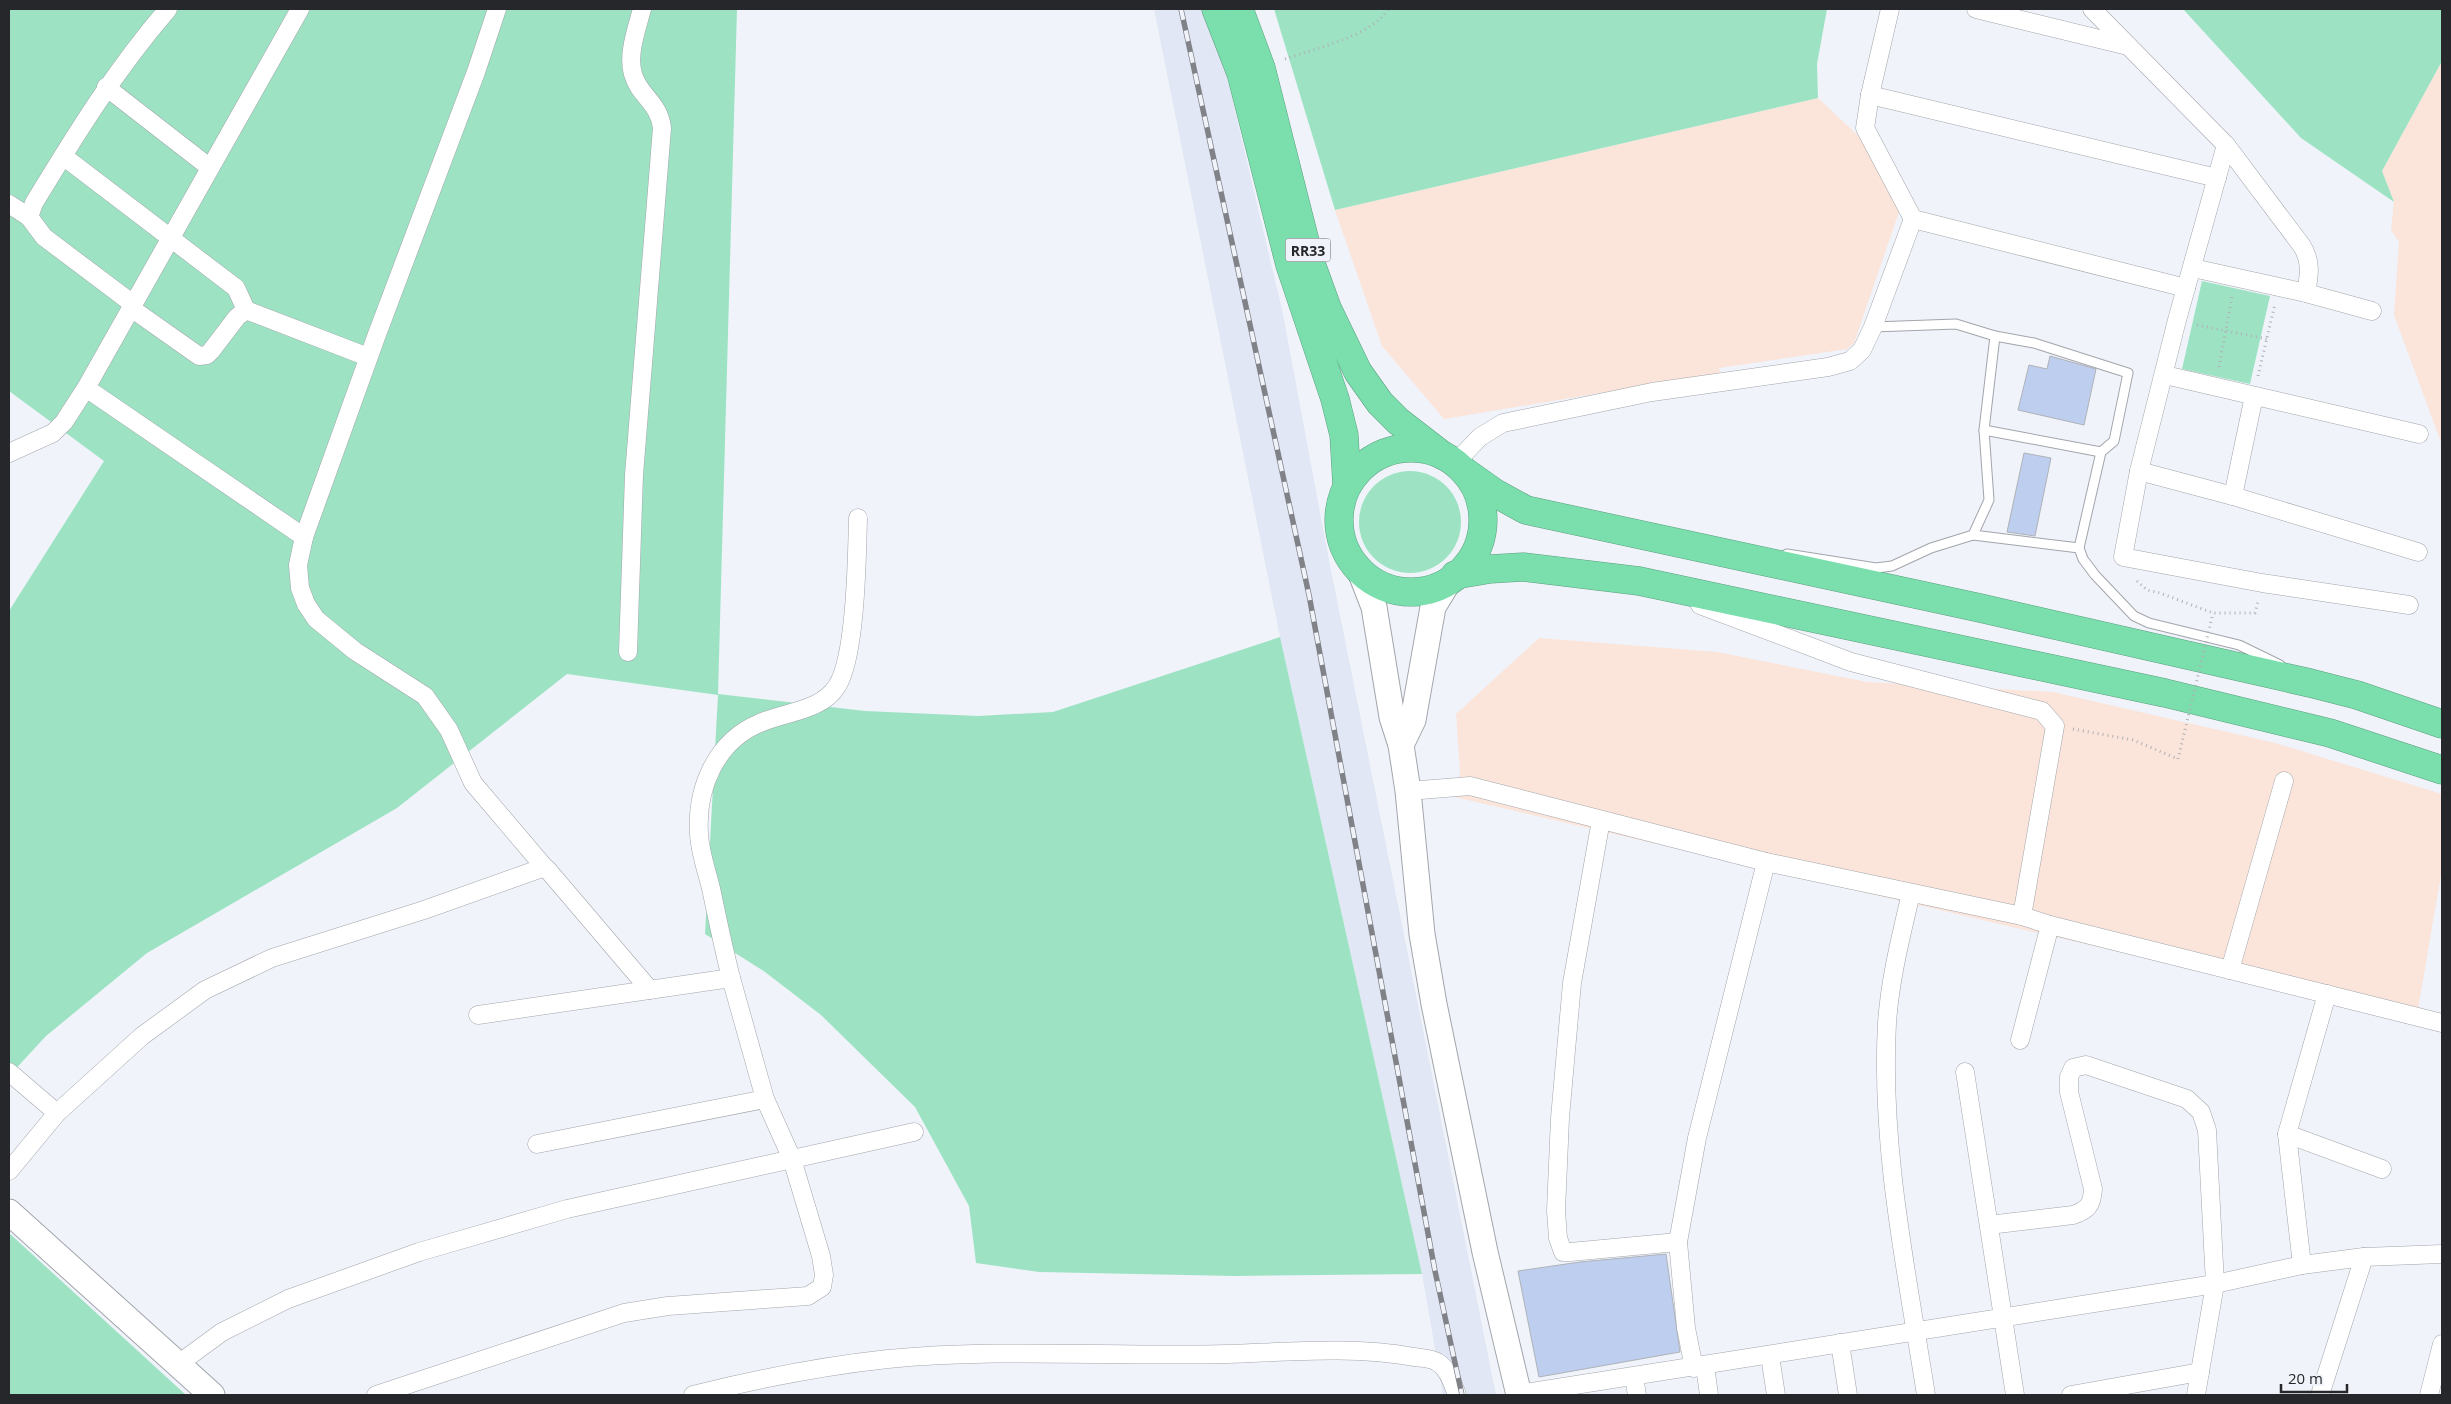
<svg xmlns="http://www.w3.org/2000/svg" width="2451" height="1404" viewBox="0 0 2451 1404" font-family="'Open Sans',sans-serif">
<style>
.built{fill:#e1e7f4}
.industrial{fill:#fbe4d9}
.green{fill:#9de3c3}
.building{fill:#bdceef;stroke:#afb2b8}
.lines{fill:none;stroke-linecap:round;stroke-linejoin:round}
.lane-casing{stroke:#a2a5ab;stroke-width:11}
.street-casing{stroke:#a2a5ab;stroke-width:19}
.secondary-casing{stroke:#a2a5ab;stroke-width:27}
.highway-casing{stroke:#5d9e7f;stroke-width:29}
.path{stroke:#afb1b7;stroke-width:3;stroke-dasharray:1 4;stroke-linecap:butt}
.lane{stroke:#fff;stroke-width:9}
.street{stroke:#fff;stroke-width:18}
.secondary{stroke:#fff;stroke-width:25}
.highway{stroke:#7bdead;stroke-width:28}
.rail-casing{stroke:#808287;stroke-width:5.5}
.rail{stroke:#f0f3fa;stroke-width:4;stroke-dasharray:11;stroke-linecap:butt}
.path-bridge{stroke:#afb1b7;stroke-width:3;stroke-dasharray:1 4;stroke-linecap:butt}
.labels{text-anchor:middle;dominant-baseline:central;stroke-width:4;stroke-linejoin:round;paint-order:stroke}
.shield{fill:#f0f3fa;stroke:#636468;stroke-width:1}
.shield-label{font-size:14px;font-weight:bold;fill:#26272a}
</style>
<rect width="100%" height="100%" fill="#f0f3fa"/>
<polygon class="built" points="1154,9 1211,9 1283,314 1326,545 1496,1395 1443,1395 1422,1274 1280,637"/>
<g class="industrial">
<polygon points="2442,61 2442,445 2394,315 2399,242 2391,230 2394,202 2382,171"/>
<polygon points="1818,98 1883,159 1899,212 1854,343 1847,349 1719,368 1720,373 1444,419 1382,346 1335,210"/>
<polygon points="1539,638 1717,652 1867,682 2053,692 2275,743 2442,794 2442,869 2416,1021 1455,797 1460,772 1456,714"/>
</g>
<g class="green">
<polygon points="9,9 737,9 718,694 865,711 978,716 1053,712 1280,637 1422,1274 1234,1276 1039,1272 976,1263 969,1206 915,1107 821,1015 765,972 705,934 718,695 567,674 397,808 147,953 46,1036 9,1076 9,611 104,461 9,391"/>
<polygon points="1274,9 1827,9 1817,64 1818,98 1335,210"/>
<polygon points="2183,9 2442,9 2442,61 2382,171 2394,202 2301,138"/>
<polygon points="2202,281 2270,296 2250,384 2182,369"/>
<circle cx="1410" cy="522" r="51"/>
<polygon points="9,1233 186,1395 9,1395"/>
</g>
<g class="building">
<polygon points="2050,356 2096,369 2084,425 2018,410 2029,365 2047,369"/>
<polygon points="2024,453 2051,458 2035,536 2007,532"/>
<polygon points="1666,1254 1680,1352 1539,1377 1518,1271 1580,1262"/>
</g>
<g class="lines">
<defs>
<g id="lane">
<polyline points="1873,327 1956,324 1995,336 2034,343 2128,373 2114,441 2101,452 2079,548 2083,559 2095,575 2134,616 2149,623 2239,645 2280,665"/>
<polyline points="1984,430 2101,452"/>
<polyline points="1973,535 1989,500 1984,430 1995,336"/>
<polyline points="1787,554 1876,568 1892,566 1931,548 1973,535 2079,548"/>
</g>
<g id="street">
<polyline points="497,9 476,72 376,337 304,537 298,565 300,588 306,604 316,619 355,651 425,696 449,730 473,783 546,869"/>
<polyline points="1890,9 1870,95 1865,128 1913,219 2186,288"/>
<polyline points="1976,9 2128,46"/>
<path d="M2092,9L2226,145L2302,246C2312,262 2309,276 2306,293"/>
<polyline points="106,87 209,167"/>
<polyline points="1870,95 2217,178"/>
<polyline points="2226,145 2177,320 2139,471 2123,557 2262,583 2409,605"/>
<polyline points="63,156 236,288 246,310"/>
<polyline points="9,204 29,217"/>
<polyline points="2193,268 2306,293 2372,311"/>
<path d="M133,304L44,237L29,217L34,203C76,134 116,69 168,9"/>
<polyline points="131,308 199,356 207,355 211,351 237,317 246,310 368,357"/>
<polyline points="2165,375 2419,434"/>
<polyline points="86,388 304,537"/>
<polyline points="9,453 53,433 64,422 86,388 300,9"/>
<polyline points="1455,463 1480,437 1503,423 1652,392 1828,367 1850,361 1862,350 1873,327 1913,219"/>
<polyline points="2139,471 2233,496 2418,552"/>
<polyline points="2233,496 2254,396"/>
<polyline points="1700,605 1851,662 2042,711 2055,726 2022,916"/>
<path d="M628,652L634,475L662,128C659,102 639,96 633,74C627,55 637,28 642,9"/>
<polyline points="1408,791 1470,786 1766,862 2022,916 2050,925 2442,1023"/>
<polyline points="1601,820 1572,983 1560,1118 1556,1211 1558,1238 1563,1252 1570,1252 1678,1242"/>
<path d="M1911,893C1901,936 1890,979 1887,1023C1880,1148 1907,1273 1926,1395"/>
<polyline points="2230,970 2284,781"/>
<path d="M731,978C724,950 718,922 712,893C708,874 700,854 699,834C696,788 716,741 760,723C784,712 822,711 837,686C856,657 857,555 858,518"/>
<polyline points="2020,1040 2050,925"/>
<polyline points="9,1072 57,1113"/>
<polyline points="1965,1072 2015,1395"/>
<polyline points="2287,1134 2382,1169"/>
<polyline points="537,1144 765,1099"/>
<polyline points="9,1171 57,1113 142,1036 205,990 272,958 424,910 542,868 547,869 650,990"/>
<path d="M1989,1225L2073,1215C2088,1210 2092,1205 2093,1189L2069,1092V1077L2073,1068L2086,1065L2187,1099L2201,1112L2207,1130L2215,1284L2196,1395"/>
<polyline points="2302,1265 2287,1134 2327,994"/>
<polyline points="1840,1343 1848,1395"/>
<polyline points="1770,1356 1776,1395"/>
<polyline points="177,1365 222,1332 288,1299 419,1252 567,1209 914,1132"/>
<polyline points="1705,1366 1709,1395"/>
<polyline points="1694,1368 1686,1328 1678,1242 1697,1138 1766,862"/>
<polyline points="1634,1377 1637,1395"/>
<polyline points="1519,1394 2215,1284 2302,1265 2364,1257 2442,1254"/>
<polyline points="376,1395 624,1313 668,1306 808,1296 822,1287 824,1275 821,1256 792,1159 765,1099 731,978 478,1015"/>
<path d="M693,1395C757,1379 822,1366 888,1359C1001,1348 1115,1357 1228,1354C1290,1352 1352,1346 1414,1357C1421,1358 1431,1358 1437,1362C1448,1368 1453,1384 1457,1395"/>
<polyline points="2071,1395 2200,1372"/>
<polyline points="2320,1395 2364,1257"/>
<polyline points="2429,1395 2442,1344"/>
</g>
<g id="secondary">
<polyline points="1360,571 1374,607 1392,717 1401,745 1408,791 1422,934 1434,1004 1485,1252 1519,1395"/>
<polyline points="1401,745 1413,720 1433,607 1450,579"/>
<polyline points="9,1212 212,1395"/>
</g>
<g id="highway">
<polyline points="1216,9 1241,73 1290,265 1335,399 1344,435 1347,486"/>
<polyline points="1239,9 1261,68 1310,261 1327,308 1358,372 1380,403 1398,421 1442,455"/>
<circle cx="1411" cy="520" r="72"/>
<polyline points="1464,471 1495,493 1526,510 1980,608 2310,683 2357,695 2442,724"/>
<polyline points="1455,575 1490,569 1523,567 1639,581 2165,693 2330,733 2442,770"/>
</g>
</defs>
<use href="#lane" class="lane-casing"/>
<use href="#street" class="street-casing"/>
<use href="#secondary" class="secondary-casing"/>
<use href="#highway" class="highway-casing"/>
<g class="path">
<path d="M1285,59C1315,48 1371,37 1388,9"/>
<polyline points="2197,325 2267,339"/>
<polyline points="2219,367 2232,297"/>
<polyline points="2258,376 2275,304"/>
<polyline points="2137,581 2147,590 2160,593 2213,613 2255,613 2258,601"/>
<polyline points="2073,729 2133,740 2178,759"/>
</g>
<use href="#lane" class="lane"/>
<use href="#street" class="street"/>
<use href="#secondary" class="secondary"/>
<use href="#highway" class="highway"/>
<defs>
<polyline id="rail" points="1181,9 1309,595 1435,1271 1462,1395"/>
</defs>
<use href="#rail" class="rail-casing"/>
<use href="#rail" class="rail"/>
<polyline class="path-bridge" points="2178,759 2213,613"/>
</g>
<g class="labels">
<rect class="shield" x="1285.5" y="238.5" width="45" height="23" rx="4"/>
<g class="shield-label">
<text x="1308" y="250">RR33</text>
</g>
</g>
<rect width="2451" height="1404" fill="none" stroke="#26272a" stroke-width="20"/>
<path d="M2281 1384v8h66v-8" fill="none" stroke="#26272a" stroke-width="2.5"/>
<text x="2288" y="1384" font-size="15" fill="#26272a" stroke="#f0f3fa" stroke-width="4" paint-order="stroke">20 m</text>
</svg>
